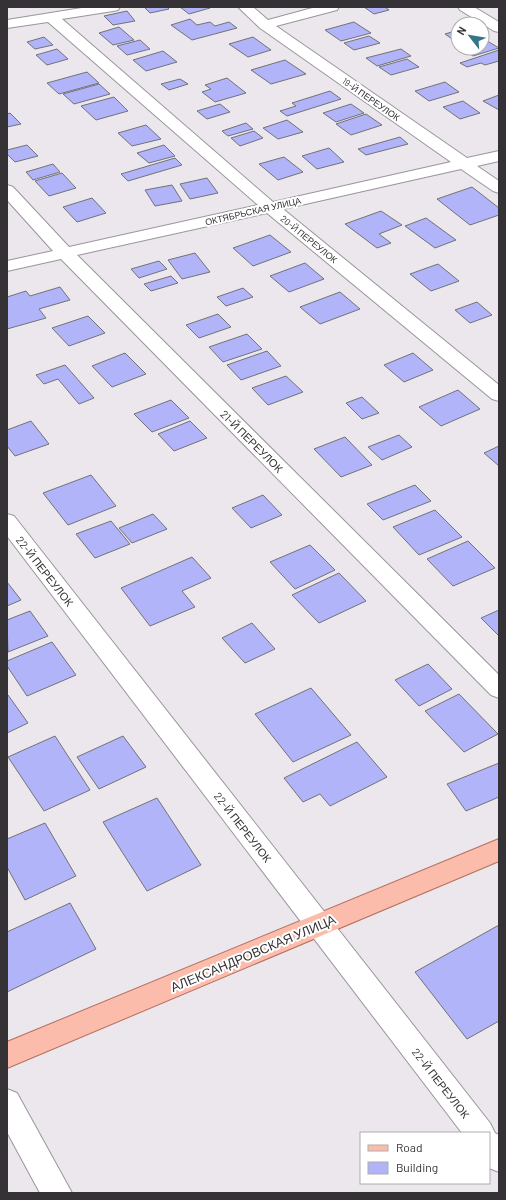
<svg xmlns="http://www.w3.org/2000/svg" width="506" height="1200" viewBox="0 0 506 1200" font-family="Barlow,sans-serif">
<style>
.building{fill:#b1b4f9;stroke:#727277}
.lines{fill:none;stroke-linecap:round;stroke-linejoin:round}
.minor-casing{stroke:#99969b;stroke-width:2}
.major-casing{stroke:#b56e5d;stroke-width:2}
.minor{fill:#fff;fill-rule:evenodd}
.major{fill:#fcbcab;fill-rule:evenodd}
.labels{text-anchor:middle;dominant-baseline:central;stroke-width:4;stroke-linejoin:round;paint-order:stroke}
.far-street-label{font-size:9px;fill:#343234;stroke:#fff}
.street-label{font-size:11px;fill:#343234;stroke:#fff}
.near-street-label{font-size:13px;fill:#343234;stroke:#fff}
</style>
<rect width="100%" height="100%" fill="#ebe7ec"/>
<g class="building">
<polygon points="149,7 167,7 169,9 150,13 145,8"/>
<polygon points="180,7 208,7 210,8 189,14"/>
<polygon points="364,7 385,7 389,10 374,14"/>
<polygon points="127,11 135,21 113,25 104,16"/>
<polygon points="190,19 197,25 210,22 215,26 229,22 237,28 192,40 171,25"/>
<polygon points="354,22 371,33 341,41 325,30"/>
<polygon points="119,27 134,40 113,45 99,33"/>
<polygon points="458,30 458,40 455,41 445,34"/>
<polygon points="369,36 380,43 354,50 344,43"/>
<polygon points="44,37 53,45 35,49 27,42"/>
<polygon points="253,37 271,50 248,57 229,44"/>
<polygon points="484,39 499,48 473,56 461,48 482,48 482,40"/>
<polygon points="140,40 150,49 127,55 117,46"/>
<polygon points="57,49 68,59 47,65 36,55"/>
<polygon points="401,49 411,56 377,66 366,58"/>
<polygon points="499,50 499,61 485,65 481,63 467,67 460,63"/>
<polygon points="163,51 177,62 146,71 133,60"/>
<polygon points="407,59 419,67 391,75 379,67"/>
<polygon points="285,60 306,74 271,84 251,70"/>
<polygon points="87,72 99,83 59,94 47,83"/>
<polygon points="227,78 246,93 215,102 202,92 211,89 205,85"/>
<polygon points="180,79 188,84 169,90 161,84"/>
<polygon points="445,82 459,92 429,101 415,91"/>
<polygon points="99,84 110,94 74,104 63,94"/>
<polygon points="330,91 341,99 287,116 280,111 296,106 292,103"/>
<polygon points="499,95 499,110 483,101"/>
<polygon points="114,97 128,111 96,120 81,106"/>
<polygon points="463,101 480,113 460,119 443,107"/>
<polygon points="220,104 230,112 207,119 197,111"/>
<polygon points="351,104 364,113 336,122 323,113"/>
<polygon points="10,113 21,124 7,127 7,114"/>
<polygon points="366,114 382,125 351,135 336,124"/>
<polygon points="287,120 303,132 278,139 263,128"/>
<polygon points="246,123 253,129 228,136 222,131"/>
<polygon points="146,125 161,139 132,146 118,133"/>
<polygon points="254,131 263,138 240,146 231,138"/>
<polygon points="400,137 408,144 366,155 358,149"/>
<polygon points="27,145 38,156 15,162 7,154 7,150"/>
<polygon points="164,145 175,156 149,163 137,153"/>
<polygon points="329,148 344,162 317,169 302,156"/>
<polygon points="284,157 303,172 278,180 259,164"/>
<polygon points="175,158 182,165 128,181 121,174"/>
<polygon points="53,164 60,172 33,180 26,172"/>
<polygon points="62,173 76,188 49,196 35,181"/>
<polygon points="207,178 218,193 190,199 180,184"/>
<polygon points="172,185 182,201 155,206 145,190"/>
<polygon points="472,187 499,208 499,215 470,225 437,199"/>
<polygon points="92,198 106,213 77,222 63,207"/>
<polygon points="381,211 402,225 379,234 391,243 377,248 345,224"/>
<polygon points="426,218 456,240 435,248 405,226"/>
<polygon points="270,235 291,252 253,266 233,248"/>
<polygon points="195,253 210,272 182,279 168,260"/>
<polygon points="159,261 167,269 139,278 131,269"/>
<polygon points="305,263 324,279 289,292 270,276"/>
<polygon points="438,264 459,281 431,291 410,274"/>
<polygon points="171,276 178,283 151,291 144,284"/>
<polygon points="60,287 70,300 39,309 46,318 7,329 7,297 26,291 30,296"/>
<polygon points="243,288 253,297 226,306 217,297"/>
<polygon points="340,292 360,309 320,324 300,307"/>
<polygon points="477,302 492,315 470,323 455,310"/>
<polygon points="218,314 231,327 199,338 186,325"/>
<polygon points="88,316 105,333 69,346 52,328"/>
<polygon points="247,334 262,349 223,362 209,347"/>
<polygon points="267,351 281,366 241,380 227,365"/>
<polygon points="125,353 146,374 112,387 92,366"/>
<polygon points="413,353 433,370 404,382 384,365"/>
<polygon points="65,365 73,374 94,398 79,404 58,379 44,384 36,375"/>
<polygon points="286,376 303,392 268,405 252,388"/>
<polygon points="458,390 480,409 441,426 419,407"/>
<polygon points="362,397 379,413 362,419 346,403"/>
<polygon points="171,400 189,418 152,432 134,414"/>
<polygon points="31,421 49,444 15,456 7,446 7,430"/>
<polygon points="190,421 207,438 174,451 158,434"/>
<polygon points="399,435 412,447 382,460 368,447"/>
<polygon points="345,437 372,465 341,477 314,449"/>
<polygon points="499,446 499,466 484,453"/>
<polygon points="91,475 116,506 68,525 43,493"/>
<polygon points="415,485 431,501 383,520 367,504"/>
<polygon points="263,495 282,515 251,528 232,508"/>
<polygon points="435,510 462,537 419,555 393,527"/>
<polygon points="153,514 167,529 132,543 119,528"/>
<polygon points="111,521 130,544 95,558 76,534"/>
<polygon points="468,541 495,568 453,586 427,559"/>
<polygon points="310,545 335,570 295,589 270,562"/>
<polygon points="192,557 211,578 182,591 195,607 150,626 121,588"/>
<polygon points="339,573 366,601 319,623 292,595"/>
<polygon points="7,582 21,600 7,606"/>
<polygon points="499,610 499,636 481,618"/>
<polygon points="30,611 48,636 8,652 7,620"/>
<polygon points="252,623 275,649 245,663 222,638"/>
<polygon points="52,642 76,675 27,696 7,666 7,661"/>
<polygon points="428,664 452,689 419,706 395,680"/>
<polygon points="311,688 351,735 293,762 255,714"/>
<polygon points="459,694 498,734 464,752 425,711"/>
<polygon points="7,695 8,695 28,723 7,733"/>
<polygon points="55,736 90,790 44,811 8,757"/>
<polygon points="123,736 146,767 99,789 77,757"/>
<polygon points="357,742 387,777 330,806 320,794 303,802 284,778"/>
<polygon points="499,763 499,797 466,811 447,784"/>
<polygon points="157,798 201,865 147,891 103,822"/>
<polygon points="45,823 76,876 25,900 7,867 7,839"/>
<polygon points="70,903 96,949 7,992 7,932"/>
<polygon points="499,925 499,1021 467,1039 415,972"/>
</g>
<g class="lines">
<defs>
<g id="minor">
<polygon points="88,7 120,7 118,10 113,11 62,19 273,202 451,162 260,28 238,7 253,7 268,20 316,7 339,7 337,10 276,26 467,158 499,151 499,161 477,166 499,181 499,193 493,191 461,169 283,209 499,385 499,401 492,399 267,213 77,255 499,675 499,698 491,695 61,259 7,271 7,261 53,251 7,200 7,185 13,187 69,247 258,205 48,22 7,28 7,20"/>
<polygon points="458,7 474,7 499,22 499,32 494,31 460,10"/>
<polygon points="7,514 14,516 490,1123 495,1133 499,1135 499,1172 489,1168 489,1133 462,1133 7,536"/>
<polygon points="7,1089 17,1093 72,1193 40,1193 7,1132"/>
</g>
<polygon id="major" points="499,839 499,861 7,1068 7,1042"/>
</defs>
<use href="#minor" class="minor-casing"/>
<use href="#major" class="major-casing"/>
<use href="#minor" class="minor"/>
<use href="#major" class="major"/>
</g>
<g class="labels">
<g class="far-street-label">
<text transform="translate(371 99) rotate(35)">19-Й ПЕРЕУЛОК</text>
<text transform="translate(253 211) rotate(-13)">ОКТЯБРЬСКАЯ УЛИЦА</text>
<text transform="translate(309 239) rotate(39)">20-Й ПЕРЕУЛОК</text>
</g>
<g class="street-label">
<text transform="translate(252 441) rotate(45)">21-Й ПЕРЕУЛОК</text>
<text transform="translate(45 571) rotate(52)">22-Й ПЕРЕУЛОК</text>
<text transform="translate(243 827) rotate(52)">22-Й ПЕРЕУЛОК</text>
<text transform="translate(441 1083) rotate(52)">22-Й ПЕРЕУЛОК</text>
</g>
<g class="near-street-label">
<text transform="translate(253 953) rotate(-23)">АЛЕКСАНДРОВСКАЯ УЛИЦА</text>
</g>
</g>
<rect width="506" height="1200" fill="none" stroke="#343234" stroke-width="16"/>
<rect x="360" y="1132" width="130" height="52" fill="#ffffff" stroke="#aeadae"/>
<rect x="368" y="1145" width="20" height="6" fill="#fcbcab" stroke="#aeadae"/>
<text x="396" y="1152" font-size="12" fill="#343234">Road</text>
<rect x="368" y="1162" width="20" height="12" fill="#b1b4f9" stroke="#aeadae"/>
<text x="396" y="1172" font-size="12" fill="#343234">Building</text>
<g transform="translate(470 36) rotate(301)"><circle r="19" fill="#ffffff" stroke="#aeadae"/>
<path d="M0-3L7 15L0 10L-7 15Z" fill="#347588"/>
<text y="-6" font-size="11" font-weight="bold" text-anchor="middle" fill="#343234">N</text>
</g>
</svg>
